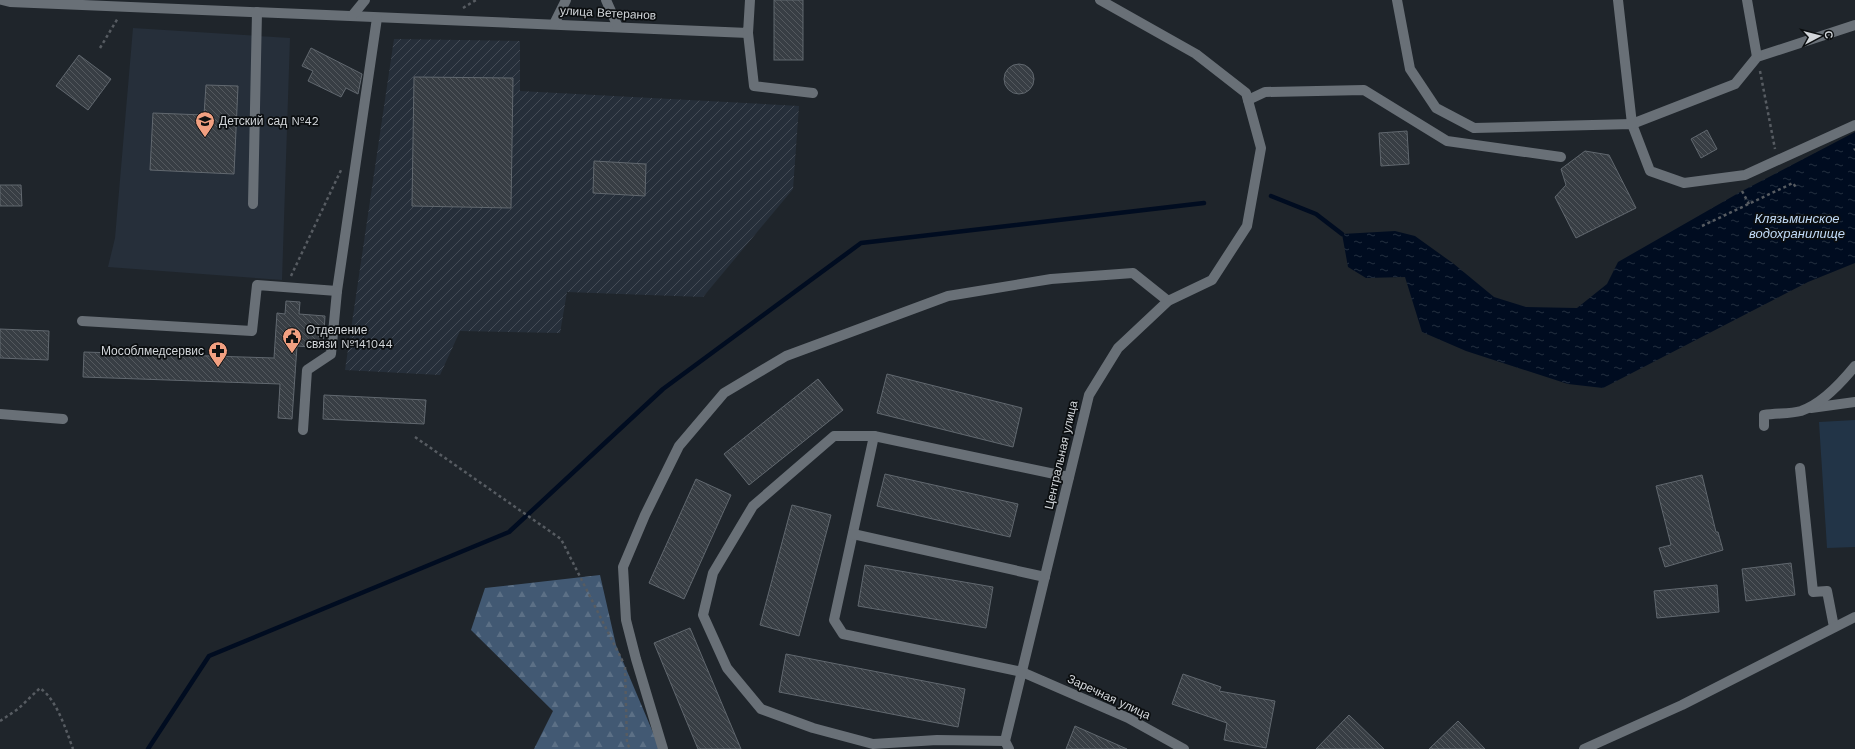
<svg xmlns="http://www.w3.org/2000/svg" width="1855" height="749" viewBox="0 0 1855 749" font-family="'Work Sans',sans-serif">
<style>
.built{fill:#262f3a}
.industrial{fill:url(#industrial-furrows)}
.grass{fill:#223447}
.forest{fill:url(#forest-firs)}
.water{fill:url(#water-ripples)}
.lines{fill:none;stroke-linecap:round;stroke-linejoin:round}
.stream{stroke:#000c20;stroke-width:4.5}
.building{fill:url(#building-back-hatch);stroke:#61686f}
.path{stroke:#575c62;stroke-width:2.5;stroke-dasharray:3 3;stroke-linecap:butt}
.minor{stroke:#697077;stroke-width:10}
.labels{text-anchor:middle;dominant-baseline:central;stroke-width:3.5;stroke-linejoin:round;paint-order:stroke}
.street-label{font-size:12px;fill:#d2d6da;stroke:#0b0e10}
.poi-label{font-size:12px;fill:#d2d6da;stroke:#0b0e10;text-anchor:start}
.water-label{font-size:13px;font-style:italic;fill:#c2dbf8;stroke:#0b0e10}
</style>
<defs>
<pattern id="industrial-furrows" width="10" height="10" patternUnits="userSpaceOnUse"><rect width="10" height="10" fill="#262f3a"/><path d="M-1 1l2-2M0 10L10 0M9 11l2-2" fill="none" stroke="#454c56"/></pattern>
<pattern id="forest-firs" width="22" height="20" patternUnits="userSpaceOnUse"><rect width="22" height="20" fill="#425973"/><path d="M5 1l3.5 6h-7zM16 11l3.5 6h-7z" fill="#5c7086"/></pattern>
<pattern id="water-ripples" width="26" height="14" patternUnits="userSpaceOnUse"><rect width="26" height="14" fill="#000c20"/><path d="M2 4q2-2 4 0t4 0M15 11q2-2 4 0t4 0" fill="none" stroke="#242f40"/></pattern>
<pattern id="building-back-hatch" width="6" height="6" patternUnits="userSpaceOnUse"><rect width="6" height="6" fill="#383e44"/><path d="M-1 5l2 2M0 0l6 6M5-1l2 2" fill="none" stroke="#54595e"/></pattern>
</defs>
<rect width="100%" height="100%" fill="#1f252b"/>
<polygon class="built" points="133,28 290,38 282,280 108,267 115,238"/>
<polygon class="industrial" points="394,39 520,41 520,91 799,106 793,189 703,297 567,292 560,333 460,331 440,375 345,370"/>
<polygon class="grass" points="1855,420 1855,547 1827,548 1819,422"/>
<polygon class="forest" points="600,575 616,645 660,749 534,749 553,711 471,630 485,588"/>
<polygon class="water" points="1855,132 1855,263 1808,282 1603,388 1568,384 1466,351 1422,332 1405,277 1366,278 1348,267 1342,234 1395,231 1415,236 1454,264 1494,297 1526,307 1577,308 1607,284 1618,262 1742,191"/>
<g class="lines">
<g class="stream">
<polyline points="1271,196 1316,214 1342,234"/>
<polyline points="148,749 209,656 509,532 663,389 861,243 1204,203"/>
</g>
</g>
<g class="building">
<rect x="774" y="0" width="29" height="60"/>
<polygon points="311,48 362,74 358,94 346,88 341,97 308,81 313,71 302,66"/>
<polygon points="79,55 111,79 88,110 56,86"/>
<circle cx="1019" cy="79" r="15"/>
<polygon points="414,77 513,78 511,208 412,206"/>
<polygon points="206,85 238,86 234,174 150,170 153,113 204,115"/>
<polygon points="1707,130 1717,149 1701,158 1691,139"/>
<polygon points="1407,131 1409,164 1381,166 1379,133"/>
<polygon points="1585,151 1609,155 1636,208 1576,238 1555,197 1566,185 1561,169"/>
<polygon points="594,161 646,164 645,196 593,193"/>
<polygon points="0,185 21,185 22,206 0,206"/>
<polygon points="286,301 300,302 299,314 325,316 323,348 297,346 292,419 278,418 280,384 83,377 84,352 274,358 277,313 285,314"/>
<polygon points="0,329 49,331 48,360 0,358"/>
<polygon points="887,374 1022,408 1013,447 877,413"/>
<polygon points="818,379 843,410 749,485 724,454"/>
<polygon points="324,395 426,400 424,424 323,419"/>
<polygon points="885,474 1018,504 1010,537 877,506"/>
<polygon points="1702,475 1716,532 1718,532 1723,550 1665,567 1659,548 1671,545 1656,486"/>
<polygon points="696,479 731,495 684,599 649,583"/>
<polygon points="792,505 831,515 799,636 760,625"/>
<polygon points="1791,563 1795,595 1746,601 1742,569"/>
<polygon points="865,565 993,587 986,628 858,606"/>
<polygon points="1717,585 1719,612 1657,618 1654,591"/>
<polygon points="690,628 741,749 698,749 654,643"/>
<polygon points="786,654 965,689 958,727 779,692"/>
<polygon points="1183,674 1221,687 1219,691 1275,701 1266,748 1224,740 1227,723 1172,704"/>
<polygon points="1349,715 1384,749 1316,749"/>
<polygon points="1458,721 1485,749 1429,749"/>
<polygon points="1075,726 1127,749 1066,749"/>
</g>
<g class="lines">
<g class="path">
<polyline points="463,8 476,0"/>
<polyline points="100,48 118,18"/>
<polyline points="1760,71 1775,149"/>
<polyline points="1854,150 1855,149"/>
<polyline points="1742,191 1749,204"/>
<polyline points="1702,226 1793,183 1797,189"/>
<polyline points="291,276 342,168"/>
<polyline points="415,437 561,539 623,662"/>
<polyline points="625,667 627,744 631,749"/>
<path d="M0,721L18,709L40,688C57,700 66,730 73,749"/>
</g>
<g class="minor">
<path d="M2,0L10,2C256,13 502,21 748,33L750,0"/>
<polyline points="606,0 618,27"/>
<polyline points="1397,0 1410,69 1436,108 1474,128 1632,124 1650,171 1684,183 1745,175 1855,125"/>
<polyline points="1618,0 1632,124 1735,84 1757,57 1855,25"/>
<polyline points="1747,0 1757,57"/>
<polyline points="352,16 365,0"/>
<polyline points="554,24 566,0"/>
<polyline points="748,33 754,86 813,93"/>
<polyline points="1248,100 1265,92 1364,90 1447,141 1561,157"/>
<polyline points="253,204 257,12"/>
<polyline points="82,321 252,331 257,285 337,291 377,18"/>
<polyline points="1811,408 1855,402"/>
<polyline points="0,414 63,419"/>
<path d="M1764,426V415C1776,413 1790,414 1801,411C1822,404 1842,382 1855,366"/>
<polyline points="303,430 307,370 331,354 337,291"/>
<polyline points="874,436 834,620 843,634 1022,672 1128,718 1184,749"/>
<polyline points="1800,468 1813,592 1827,591 1834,627"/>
<polyline points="853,534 1045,577"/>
<polyline points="1005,741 937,740 873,744 813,728 761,709 727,668 703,615 713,573 753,506 834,436 874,436 1069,477"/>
<polyline points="663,749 636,659 626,620 623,567 645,515 679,446 724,393 786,356 948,296 1051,279 1133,273 1168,301"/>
<polyline points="1009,749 1005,741 1089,395 1118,348 1168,301 1212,280 1247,226 1261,148 1246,93 1196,54 1100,0"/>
<polyline points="1584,749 1682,705 1855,617"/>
</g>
</g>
<defs>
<symbol id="school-pin" viewBox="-11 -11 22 30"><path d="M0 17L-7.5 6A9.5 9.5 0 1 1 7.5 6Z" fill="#f2a081" stroke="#0b0e10"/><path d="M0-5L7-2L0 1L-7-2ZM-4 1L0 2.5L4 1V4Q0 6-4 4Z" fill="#111"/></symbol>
<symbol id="civic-pin" viewBox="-11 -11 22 30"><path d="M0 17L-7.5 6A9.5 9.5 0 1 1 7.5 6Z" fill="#f2a081" stroke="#0b0e10"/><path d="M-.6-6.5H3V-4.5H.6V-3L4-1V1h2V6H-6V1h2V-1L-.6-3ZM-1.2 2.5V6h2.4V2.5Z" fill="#111"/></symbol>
<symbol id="pharmacy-pin" viewBox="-11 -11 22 30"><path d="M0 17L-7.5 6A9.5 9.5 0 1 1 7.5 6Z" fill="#f2a081" stroke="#0b0e10"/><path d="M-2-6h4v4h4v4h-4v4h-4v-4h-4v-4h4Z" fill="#111"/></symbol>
</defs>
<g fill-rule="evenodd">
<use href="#school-pin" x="194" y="110" width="22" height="30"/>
<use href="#civic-pin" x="281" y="326" width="22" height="30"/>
<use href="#pharmacy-pin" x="207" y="340" width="22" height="30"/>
</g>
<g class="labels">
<g class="street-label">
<text transform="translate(608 13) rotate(3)">улица Ветеранов</text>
<text transform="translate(1061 455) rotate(-77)">Центральная улица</text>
<text transform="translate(1109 697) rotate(25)">Заречная улица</text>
</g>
<g class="poi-label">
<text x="219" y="121">Детский сад №42</text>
<text x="306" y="330">Отделение<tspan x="306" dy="14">связи №141044</tspan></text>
<text x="204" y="351" text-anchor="end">Мособлмедсервис</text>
</g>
<g class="water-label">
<text x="1797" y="218">Клязьминское<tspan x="1797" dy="15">водохранилище</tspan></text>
</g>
</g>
<g transform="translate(1819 36) rotate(83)" stroke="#0b0e10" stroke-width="3" paint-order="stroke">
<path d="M0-3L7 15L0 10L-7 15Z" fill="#d2d6da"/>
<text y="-6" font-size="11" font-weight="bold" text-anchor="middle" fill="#d2d6da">С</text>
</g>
</svg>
